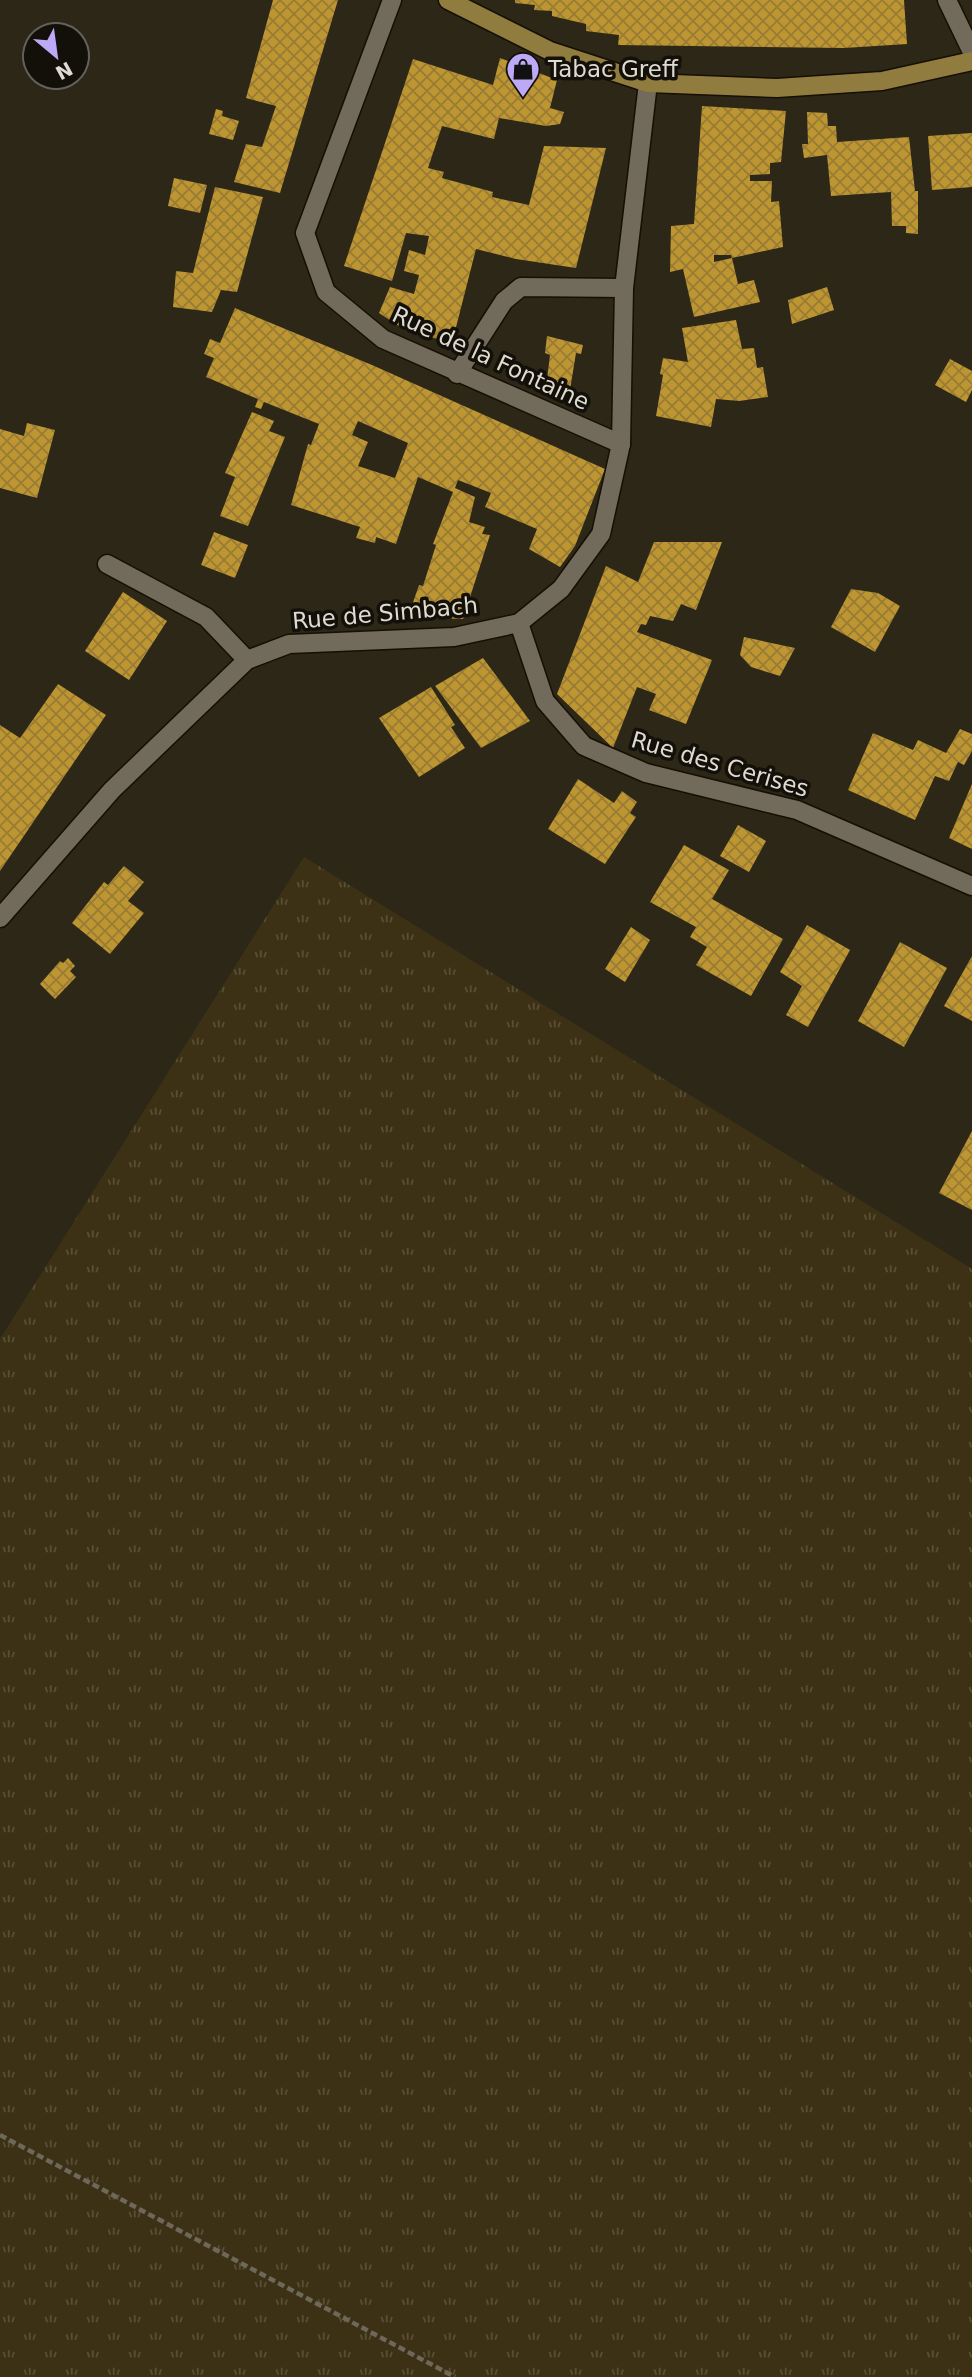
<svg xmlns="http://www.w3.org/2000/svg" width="972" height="2377" viewBox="0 0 972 2377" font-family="'DejaVu Sans',sans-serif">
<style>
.grass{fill:url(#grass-tufts)}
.building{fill:url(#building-cross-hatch);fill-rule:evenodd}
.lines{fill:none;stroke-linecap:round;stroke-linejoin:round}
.street-casing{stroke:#160f04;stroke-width:21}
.secondary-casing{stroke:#160f04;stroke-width:21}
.path{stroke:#6e685b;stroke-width:4.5;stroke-dasharray:7 3.5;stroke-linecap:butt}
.street{stroke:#726a5a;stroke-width:18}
.secondary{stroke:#917c3f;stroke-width:18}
.labels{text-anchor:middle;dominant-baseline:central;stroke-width:7;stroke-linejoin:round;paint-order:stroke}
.poi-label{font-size:23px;fill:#dfdbd1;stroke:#13100a;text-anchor:start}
.street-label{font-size:23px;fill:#dfdbd1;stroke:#13100a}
</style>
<defs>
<pattern id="grass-tufts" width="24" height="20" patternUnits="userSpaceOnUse" patternTransform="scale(1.75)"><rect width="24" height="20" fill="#3d3115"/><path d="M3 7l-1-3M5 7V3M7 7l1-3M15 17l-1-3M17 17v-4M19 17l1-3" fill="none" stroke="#594e36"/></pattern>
<pattern id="building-cross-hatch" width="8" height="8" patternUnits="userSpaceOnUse" patternTransform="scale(1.75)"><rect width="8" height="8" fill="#bd9531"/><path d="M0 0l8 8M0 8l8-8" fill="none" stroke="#987c35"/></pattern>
</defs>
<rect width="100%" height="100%" fill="#2d2718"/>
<polygon class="grass" points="304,857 972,1269 972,2377 0,2377 0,1339"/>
<g class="building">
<polygon points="273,0 338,0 280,193 234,182 246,144 262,147 276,106 246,98"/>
<polygon points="515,0 904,0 907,44 844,48 618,45 619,35 586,31 586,24 552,16 552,11 534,10 535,5 515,3"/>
<polygon points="500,58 557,80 550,108 564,112 560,124 546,126 499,118 494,139 442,126 428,168 444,172 442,178 493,192 492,197 529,205 544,146 606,148 576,268 516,259 476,249 452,343 405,330 379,313 390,287 414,294 419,275 404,271 409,250 425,255 429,236 406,233 392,281 344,266 413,59 493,85"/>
<path d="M702,106L786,111L781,162L770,163V174L750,175V181H772L771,202L779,201L783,247L732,258L738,284L754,280L760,302L694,317L683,269L670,272L671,226L694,224ZM714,255H731L732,258L714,262Z"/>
<polygon points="216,109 223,111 222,116 239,121 233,140 209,134"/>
<polygon points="807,112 827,113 828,126 836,126 837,142 909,137 915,191 918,191 918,234 906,233 906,226 892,226 891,192 831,196 827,155 804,158 802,144 808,144"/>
<polygon points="972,133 972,187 932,190 928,136"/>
<polygon points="174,178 207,185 200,213 168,206"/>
<polygon points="215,187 263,197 237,292 221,290 212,312 173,307 176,271 193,273"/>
<polygon points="827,287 834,310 792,324 788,300"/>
<path d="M235,308L372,365L605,469L575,546L560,567L529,549L537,529L485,507L491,493L458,480L455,488L475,497L469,522L485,527L482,534L490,535L463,619L408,617L419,585L423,586L436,545L433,544L453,492L418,477L396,544L376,537L375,543L356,538L360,527L291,505L308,444L311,445L319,424L264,402L261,409L255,407L258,399L206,377L214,358L204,354L210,339L220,343ZM358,421L408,443L395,478L358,466L368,442L352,435Z"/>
<polygon points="736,320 742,349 754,348 757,368 763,367 768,397 739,401 716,399 711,427 656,416 663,375 660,374 663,358 688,362 682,328"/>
<polygon points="547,336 583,345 581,354 576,353 569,396 546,388 550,355 545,353"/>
<polygon points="950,359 972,371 972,390 966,402 935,385"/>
<polygon points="252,412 274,421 269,431 285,437 248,526 220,516 235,477 225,473"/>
<polygon points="27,423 55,430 37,498 0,488 0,429 24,436"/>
<polygon points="214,532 248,545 235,578 201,565"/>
<polygon points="654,542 722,542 696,610 681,604 673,621 650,616 646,625 641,624 637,632 712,660 686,724 649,710 656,694 637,687 613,748 557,694 606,566 638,582"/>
<polygon points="851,589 878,593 900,606 875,652 831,627"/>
<polygon points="123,592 167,621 129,680 85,651"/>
<polygon points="744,637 795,648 780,676 751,667 740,655"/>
<polygon points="483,658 530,721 481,748 435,686"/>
<polygon points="58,684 106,715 0,871 0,725 20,738"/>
<polygon points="431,687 455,725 451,727 465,748 419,777 379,718"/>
<polygon points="960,729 972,734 972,751 964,765 958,762 949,781 935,776 915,820 848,790 873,733 913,750 918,740 946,753"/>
<polygon points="578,779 614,803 622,791 637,802 630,813 636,817 605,864 548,829"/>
<polygon points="972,784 972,849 949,838"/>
<polygon points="738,825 766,841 749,872 720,856"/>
<polygon points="684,845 729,870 712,899 783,939 751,996 696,965 707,947 690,937 696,927 650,902"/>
<polygon points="124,866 144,882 128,901 144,913 110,954 72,923 104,882 108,885"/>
<polygon points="807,925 850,950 808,1027 786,1015 802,986 780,972"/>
<polygon points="631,927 650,940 625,982 605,969"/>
<polygon points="900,942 947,968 904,1047 858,1021"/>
<polygon points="972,956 972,1021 944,1006"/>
<polygon points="68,958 75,966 70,971 76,977 55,999 40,984 60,961 63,963"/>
<polygon points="972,1131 972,1210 939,1193"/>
</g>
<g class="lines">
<defs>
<g id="street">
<polyline points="392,0 305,233 326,292 383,339 621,444"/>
<polyline points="947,0 972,52"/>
<polyline points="457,374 504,301 521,287 624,288"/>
<polyline points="107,564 206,617 247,660"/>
<polyline points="519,623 545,701 584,746 646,773 797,810 972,886"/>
<polyline points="0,918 112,790 247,660 289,644 454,637 519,623 561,589 601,534 621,444 624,288 648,83"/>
</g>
<polyline id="secondary" points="448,0 550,51 648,83 777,88 882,81 972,61"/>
</defs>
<use href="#street" class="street-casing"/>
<use href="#secondary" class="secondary-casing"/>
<polyline class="path" points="0,2135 455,2377"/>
<use href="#street" class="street"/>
<use href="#secondary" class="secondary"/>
</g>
<defs>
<symbol id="shop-pin" viewBox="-11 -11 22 30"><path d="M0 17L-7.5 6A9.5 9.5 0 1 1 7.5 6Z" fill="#bda9f5" stroke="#13100a"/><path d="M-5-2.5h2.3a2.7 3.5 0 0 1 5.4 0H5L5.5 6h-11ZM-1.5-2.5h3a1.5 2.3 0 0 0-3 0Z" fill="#111"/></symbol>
</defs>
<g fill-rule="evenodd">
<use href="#shop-pin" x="504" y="50" width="38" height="52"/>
</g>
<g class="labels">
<g class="poi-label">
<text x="548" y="69">Tabac Greff</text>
</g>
<g class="street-label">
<text transform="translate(491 358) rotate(25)">Rue de la Fontaine</text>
<text transform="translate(385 613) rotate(-5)">Rue de Simbach</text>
<text transform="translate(720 764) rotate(16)">Rue des Cerises</text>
</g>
</g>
<g transform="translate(56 56) rotate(151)"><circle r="33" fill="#13100a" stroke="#65615a" stroke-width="2"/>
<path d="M0-5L12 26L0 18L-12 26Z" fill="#bda9f5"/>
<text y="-10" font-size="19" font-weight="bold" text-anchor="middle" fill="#dfdbd1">N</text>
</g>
</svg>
